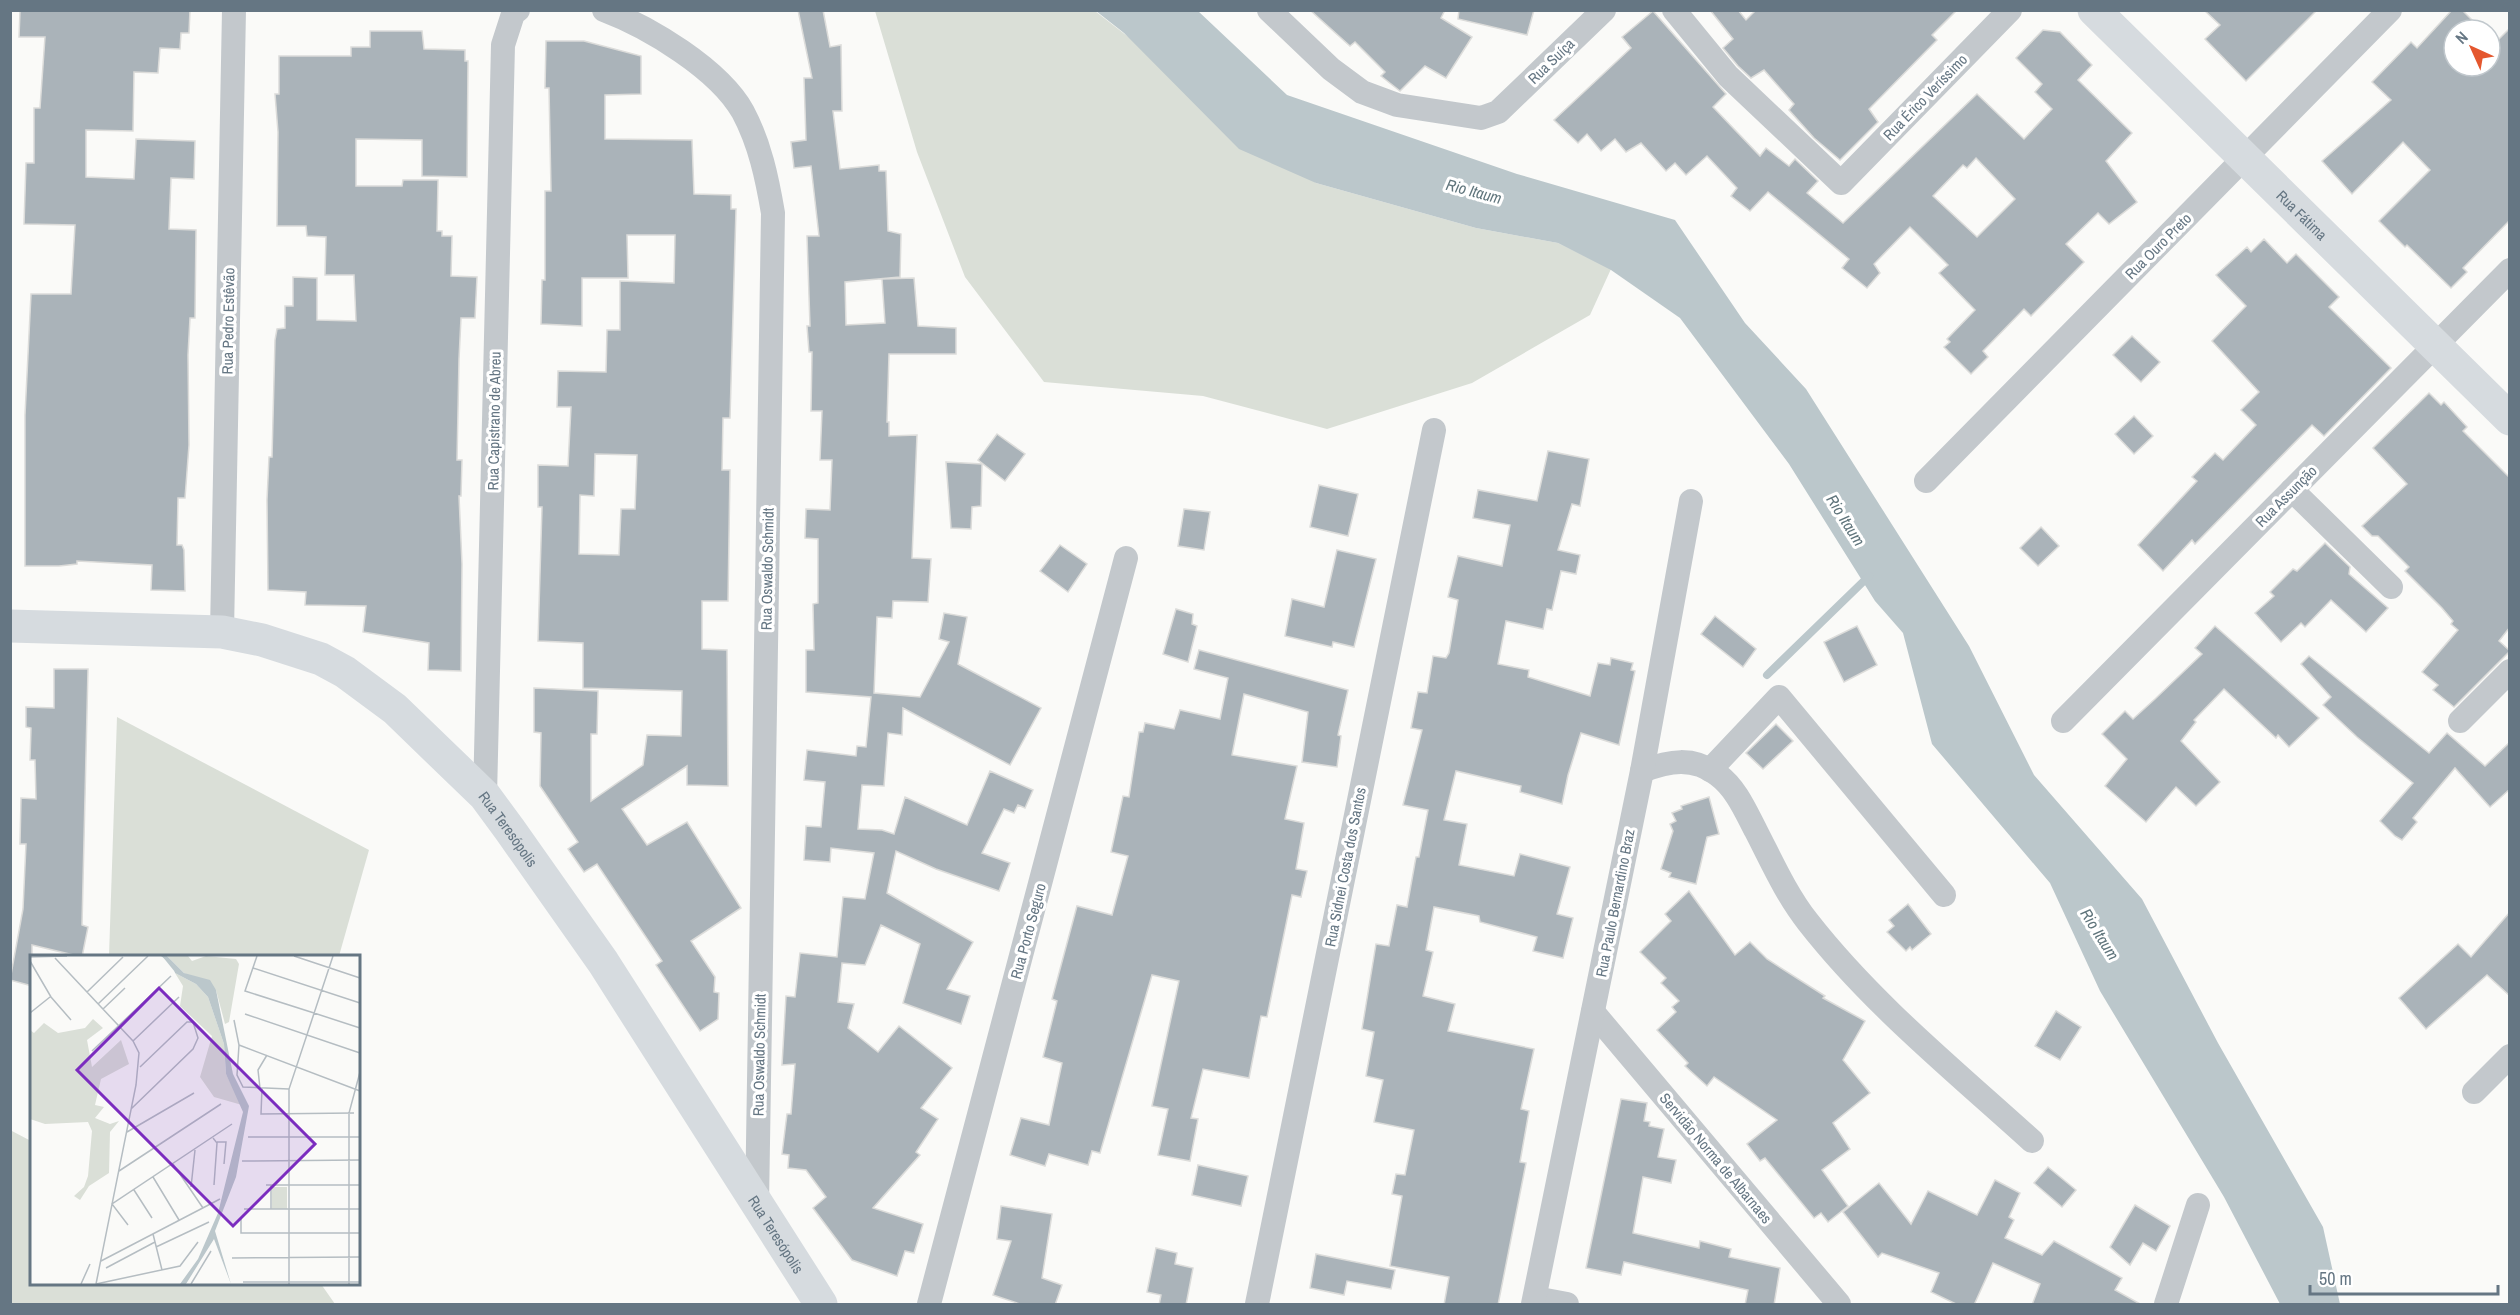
<svg xmlns="http://www.w3.org/2000/svg" width="2520" height="1315" viewBox="0 0 2520 1315" font-family="'Archivo Narrow',sans-serif">
<style>
.green{fill:#dadfd7}
.water{fill:#bbc7cb}
.lines{fill:none;stroke-linecap:round;stroke-linejoin:round}
.stream{stroke:#bbc7cb;stroke-width:8}
.building{fill:#aab3b9;stroke:#dcdcda;stroke-width:1.5;fill-rule:evenodd}
.street{stroke:#c3c8cc;stroke-width:24}
.secondary{stroke:#d6dbdf;stroke-width:33}
.labels{text-anchor:middle;dominant-baseline:central;stroke-width:6;stroke-linejoin:round;paint-order:stroke}
.street-label{font-size:15px;fill:#657683;stroke:#fff}
.water-label{font-size:16px;font-style:italic;fill:#60757c;stroke:#fff}
.inset-river{fill:none;stroke:#bbc7cb;stroke-width:3}
.inset-road{fill:none;stroke:#b5bdc2;stroke-width:1.5}
.view{fill:#7b2cbf;fill-opacity:0.15;stroke:#7b2cbf;stroke-width:3}
.inset-edge{fill:none;stroke:#657683;stroke-width:3}
</style>
<rect width="100%" height="100%" fill="#fafaf8"/>
<g class="green">
<polygon points="875,11 1095,11 1316,183 1476,228 1558,243 1611,269 1590,315 1472,383 1327,429 1203,396 1044,382 965,277 917,152"/>
<polygon points="117,717 369,850 339,956 109,956"/>
<polygon points="10,1130 31,1141 32,1284 321,1284 335,1304 11,1304"/>
</g>
<polygon class="water" points="1096,11 1198,11 1287,95 1517,174 1675,220 1745,323 1806,389 1969,646 2034,775 2142,899 2218,1043 2323,1227 2340,1304 2280,1304 2224,1197 2100,991 2050,883 1932,744 1903,633 1875,601 1789,464 1680,318 1611,270 1558,243 1476,228 1316,183 1239,149 1124,33"/>
<g class="lines">
<polyline class="stream" points="1767,675 1869,576"/>
</g>
<g class="building">
<polygon points="190,10 189,33 181,33 180,49 160,48 158,73 134,72 133,131 86,130 86,177 134,179 136,139 195,141 194,179 171,178 169,229 196,230 195,318 190,318 188,355 189,445 185,498 178,498 177,545 182,545 184,550 185,591 151,590 152,565 77,561 77,564 59,566 25,566 25,415 31,294 71,294 75,225 24,224 26,163 34,163 34,108 40,108 45,37 19,37 20,11"/>
<polygon points="798,10 823,10 830,47 841,45 842,111 833,111 840,169 879,165 879,171 886,171 888,231 901,234 900,277 845,282 846,325 885,323 882,279 914,278 918,326 956,328 956,354 889,354 887,422 889,422 889,436 917,435 912,558 931,559 928,602 893,601 892,618 877,617 874,693 920,697 949,642 939,639 944,613 967,617 958,664 1041,708 1010,765 903,708 902,735 888,733 884,786 862,785 858,829 882,830 894,834 905,797 967,825 990,771 1033,790 1025,808 1018,805 1014,813 1004,809 982,853 1010,863 999,891 936,869 896,851 887,893 973,942 947,989 970,996 961,1024 903,1003 920,944 881,925 865,965 842,963 838,1002 854,1004 848,1028 878,1052 899,1026 952,1068 921,1108 938,1119 916,1152 920,1155 873,1208 923,1224 914,1253 905,1251 897,1276 852,1260 813,1208 826,1197 806,1170 788,1168 789,1155 782,1154 787,1114 791,1114 795,1064 782,1065 786,996 795,997 800,953 837,957 843,897 865,899 874,853 831,848 830,862 804,860 806,826 821,827 825,782 804,780 807,750 856,756 857,746 866,747 871,697 806,692 806,650 814,650 813,604 818,603 818,539 805,538 806,509 830,510 832,460 820,460 822,411 811,411 812,352 809,352 807,326 810,326 807,236 819,236 811,166 794,168 791,142 806,140 804,78 812,78"/>
<polygon points="1310,10 1445,10 1441,18 1472,37 1446,78 1425,66 1400,91 1381,76 1385,72 1355,42 1350,46"/>
<polygon points="1459,10 1534,10 1527,35 1458,19"/>
<polygon points="1710,10 1738,10 1746,20 1756,10 1957,10 1932,35 1937,40 1869,109 1878,122 1840,160 1814,138 1789,110 1794,104 1764,70 1751,78 1738,66 1723,48 1733,39"/>
<polygon points="2204,10 2317,10 2246,81 2205,39 2220,25"/>
<polygon points="2452,10 2462,10 2482,30 2454,30 2454,66 2490,66 2490,38 2495,43 2510,28 2510,220 2463,268 2467,272 2451,288 2407,245 2405,247 2379,221 2430,170 2403,142 2352,194 2322,161 2391,100 2372,82 2411,42 2417,48"/>
<path d="M1653,11L1726,94L1713,107L1760,156L1766,148L1789,166L1795,159L1818,181L1807,193L1843,223L1977,94L2024,139L2052,109L2035,92L2042,84L2016,58L2043,30L2060,32L2092,65L2078,80L2132,133L2106,161L2137,202L2109,224L2098,213L2066,244L2084,262L2031,316L2024,309L1983,351L1988,357L1971,374L1944,347L1950,342L1947,339L1975,310L1939,273L1948,265L1910,227L1874,264L1880,273L1867,288L1842,268L1849,259L1768,192L1750,211L1731,196L1737,188L1707,156L1686,175L1675,163L1666,171L1641,143L1626,152L1615,139L1601,151L1587,134L1578,143L1554,120L1631,48L1622,37ZM1976,158L2015,199L1977,237L1933,196L1963,165L1967,168Z"/>
<polygon points="370,31 422,31 424,49 465,50 465,61 468,61 467,177 422,176 422,140 356,139 356,186 402,186 403,180 438,180 437,231 442,231 442,236 452,236 451,276 477,277 475,318 461,318 459,359 457,460 462,460 461,496 459,496 462,564 461,671 428,670 429,643 363,632 366,606 305,605 306,592 268,590 267,500 269,457 272,457 275,340 277,329 285,328 285,306 293,306 293,277 317,278 317,320 356,321 354,275 325,275 326,237 307,236 306,226 277,226 278,132 275,94 279,94 279,56 351,56 351,47 370,47"/>
<path d="M546,41H584L641,56V94L605,95V139L692,140L694,194L731,195V209H736L730,418H723L722,470H730L728,601H702V649L727,650L728,786L687,785V766L622,809L647,845L687,822L741,908L691,941L715,977L714,992L719,993L718,1019L700,1031L656,965L662,961L597,864L584,872L568,849L578,842L540,786L541,733L534,732V688L598,691L597,734H591V801L643,765L647,735L681,736L682,691L583,688V643L538,641L542,507H538V465L568,466L571,407H557L558,371L606,372L607,330H620V281L674,283L675,235H627L628,278H582V326L541,324L542,280H545V191H551L549,88H545ZM595,454L637,455L635,509H621L619,555L579,554L580,495L594,496Z"/>
<polygon points="2264,239 2287,263 2296,254 2339,297 2329,307 2391,368 2324,436 2312,425 2195,544 2192,540 2163,571 2138,545 2197,481 2192,477 2215,453 2223,460 2256,425 2241,410 2259,392 2212,341 2246,306 2216,275 2247,247 2251,252"/>
<polygon points="2132,336 2160,362 2141,382 2113,355"/>
<polygon points="2429,393 2441,405 2444,402 2467,427 2463,431 2510,478 2510,627 2499,641 2510,651 2454,707 2433,690 2438,685 2422,672 2458,630 2451,624 2453,621 2442,608 2405,571 2409,567 2378,536 2372,536 2362,526 2407,484 2373,448"/>
<polygon points="2134,416 2153,436 2134,454 2115,434"/>
<polygon points="997,434 1025,454 1005,481 978,460"/>
<polygon points="1548,451 1589,459 1580,506 1572,504 1558,550 1580,555 1576,574 1561,571 1552,610 1547,609 1543,629 1506,621 1498,664 1529,670 1528,677 1590,696 1598,663 1610,665 1611,658 1633,663 1631,670 1635,671 1619,745 1581,733 1568,775 1562,804 1520,792 1521,786 1456,771 1444,820 1467,824 1459,865 1514,876 1520,854 1570,867 1557,914 1573,918 1563,958 1533,951 1537,937 1480,922 1479,916 1434,907 1426,950 1433,952 1423,996 1455,1004 1448,1031 1534,1049 1521,1109 1529,1111 1520,1162 1526,1163 1498,1305 1444,1305 1449,1277 1390,1266 1402,1196 1392,1194 1396,1174 1405,1175 1414,1130 1374,1122 1383,1080 1366,1076 1374,1032 1362,1029 1376,944 1389,946 1397,905 1407,907 1416,857 1419,857 1428,810 1403,805 1422,730 1411,728 1418,692 1427,693 1433,656 1446,658 1449,653 1458,600 1448,597 1458,556 1502,566 1510,525 1473,518 1478,490 1537,501"/>
<polygon points="946,462 982,464 981,506 972,507 971,529 951,528"/>
<polygon points="1319,485 1358,494 1348,536 1310,527"/>
<polygon points="1184,509 1210,512 1204,550 1178,546"/>
<polygon points="2041,527 2059,546 2038,566 2020,548"/>
<polygon points="2325,543 2350,567 2349,574 2388,608 2366,632 2331,600 2305,627 2301,623 2281,642 2255,613 2274,596 2270,592 2293,569 2297,571"/>
<polygon points="1060,545 1087,564 1068,592 1040,571"/>
<polygon points="1337,550 1376,559 1354,647 1333,642 1332,647 1285,636 1292,599 1324,607"/>
<polygon points="1176,609 1193,614 1192,624 1197,626 1188,662 1163,654"/>
<polygon points="1715,616 1756,649 1743,667 1701,634"/>
<polygon points="1857,626 1877,665 1844,682 1824,642"/>
<polygon points="2215,626 2319,718 2289,747 2278,735 2276,738 2224,689 2194,720 2196,722 2181,741 2220,782 2196,806 2176,787 2146,822 2105,786 2127,759 2102,734 2125,711 2133,719 2155,699 2202,654 2195,648"/>
<polygon points="1199,650 1348,690 1338,735 1341,736 1337,767 1302,762 1308,712 1244,694 1232,755 1297,766 1285,819 1304,823 1296,869 1307,871 1301,897 1292,895 1267,1017 1261,1016 1249,1078 1203,1069 1191,1118 1198,1119 1190,1161 1158,1155 1168,1109 1152,1106 1179,981 1152,975 1100,1153 1092,1151 1088,1165 1049,1154 1045,1166 1010,1155 1021,1118 1049,1125 1062,1063 1043,1057 1057,1001 1052,999 1077,906 1112,915 1128,856 1111,852 1123,796 1129,797 1139,732 1143,732 1145,723 1174,729 1180,710 1220,719 1228,678 1194,669"/>
<polygon points="2309,656 2429,753 2447,733 2485,766 2510,742 2510,789 2490,807 2455,768 2413,818 2417,822 2402,840 2395,836 2380,821 2413,783 2357,737 2323,705 2331,697 2301,664"/>
<polygon points="54,669 88,669 82,925 88,927 82,957 32,945 32,986 10,980 23,909 26,844 20,844 21,798 36,799 35,760 30,760 31,728 26,727 26,707 54,708"/>
<polygon points="1776,724 1793,741 1763,769 1746,753"/>
<polygon points="1709,797 1719,834 1707,837 1696,884 1669,877 1671,873 1661,869 1673,831 1670,824 1676,821 1672,813 1682,809 1681,806"/>
<polygon points="1689,891 1735,955 1750,942 1767,959 1825,996 1823,998 1865,1021 1843,1060 1870,1093 1833,1123 1850,1149 1822,1170 1848,1206 1828,1222 1821,1213 1814,1218 1765,1158 1760,1161 1747,1144 1777,1120 1714,1077 1707,1086 1685,1066 1688,1063 1657,1030 1676,1012 1672,1007 1679,1001 1661,983 1666,978 1640,952 1671,921 1665,914"/>
<polygon points="1908,904 1931,934 1912,950 1910,947 1906,951 1887,932 1894,926 1889,920"/>
<polygon points="2510,912 2510,996 2487,975 2426,1029 2399,998 2458,944 2471,957"/>
<polygon points="2056,1011 2081,1027 2060,1060 2035,1046"/>
<polygon points="1621,1099 1647,1103 1644,1121 1650,1122 1649,1126 1664,1129 1658,1157 1676,1160 1671,1183 1643,1177 1633,1233 1699,1248 1700,1241 1731,1249 1729,1257 1780,1268 1774,1305 1745,1305 1748,1290 1624,1262 1621,1275 1586,1268"/>
<polygon points="1198,1165 1248,1176 1241,1206 1192,1195"/>
<polygon points="2048,1167 2076,1190 2062,1207 2034,1183"/>
<polygon points="1995,1180 2020,1193 2009,1217 2014,1220 2005,1238 2042,1255 2054,1241 2122,1278 2115,1290 2142,1305 2032,1305 2040,1284 1993,1263 1974,1305 1958,1305 1931,1292 1939,1273 1882,1253 1878,1257 1843,1212 1879,1183 1911,1224 1928,1191 1977,1215"/>
<polygon points="2135,1205 2170,1226 2156,1251 2143,1243 2130,1265 2110,1247"/>
<polygon points="1001,1206 1052,1214 1042,1278 1062,1285 1055,1305 1023,1305 993,1295 1011,1241 997,1239"/>
<polygon points="1156,1248 1177,1253 1175,1264 1193,1268 1186,1305 1159,1305 1161,1295 1147,1292"/>
<polygon points="1316,1254 1395,1270 1391,1289 1347,1281 1344,1295 1310,1288"/>
</g>
<g class="lines">
<g class="street">
<path d="M604,10C649,27 719,69 743,112C760,144 767,178 773,213L757,1205"/>
<polyline points="1269,10 1331,69 1362,92 1397,105 1481,118 1498,112 1604,10"/>
<polyline points="1674,10 1728,76 1841,183 2010,10"/>
<polyline points="1926,481 2390,10"/>
<polyline points="2292,490 2391,587"/>
<polyline points="222,632 234,10"/>
<polyline points="2063,721 2510,270"/>
<polyline points="2460,721 2510,671"/>
<polyline points="1710,770 1779,697 1944,895"/>
<path d="M1642,771C1669,761 1693,756 1718,775C1736,788 1746,812 1756,831C1772,862 1786,894 1808,922C1872,1004 1955,1071 2032,1141"/>
<polyline points="485,796 503,45 513,14 518,10"/>
<polyline points="1593,1012 1839,1304"/>
<polyline points="2474,1092 2510,1056"/>
<polyline points="1535,1298 1567,1304"/>
<polyline points="929,1304 1126,558"/>
<polyline points="1257,1304 1434,430"/>
<polyline points="1533,1304 1642,771 1691,501"/>
<polyline points="2166,1304 2198,1205"/>
</g>
<g class="secondary">
<path id="s1" d="M2094,10L2510,419"/>
<path id="s2" d="M10,626L222,632L262,640L321,659L345,672L395,709L485,796L510,830L603,962L821,1304"/>
</g>
</g>
<g class="labels">
<g class="street-label">
<text transform="translate(1551 61) rotate(-44)">Rua Suíça</text>
<text transform="translate(1925 97) rotate(-46)">Rua Érico Veríssimo</text>
<text stroke="none"><textPath href="#s1" startOffset="292">Rua Fátima</textPath></text>
<text transform="translate(2158 246) rotate(-45)">Rua Ouro Preto</text>
<text transform="translate(228 321) rotate(-89)">Rua Pedro Estêvão</text>
<text transform="translate(494 421) rotate(-89)">Rua Capistrano de Abreu</text>
<text transform="translate(2286 496) rotate(-45)">Rua Assunção</text>
<text transform="translate(767 569) rotate(-89)">Rua Oswaldo Schmidt</text>
<text stroke="none"><textPath href="#s2" startOffset="570">Rua Teresópolis</textPath></text>
<text transform="translate(1345 867) rotate(-79)">Rua Sidnei Costa dos Santos</text>
<text transform="translate(1615 903) rotate(-79)">Rua Paulo Bernardino Braz</text>
<text transform="translate(1028 931) rotate(-75)">Rua Porto Seguro</text>
<text transform="translate(759 1055) rotate(-89)">Rua Oswaldo Schmidt</text>
<text transform="translate(1716 1158) rotate(50)">Servidão Norma de Albarnaes</text>
<text stroke="none"><textPath href="#s2" startOffset="1056">Rua Teresópolis</textPath></text>
</g>
<g class="water-label">
<text transform="translate(1474 191) rotate(15)">Rio Itaum</text>
<text transform="translate(1846 520) rotate(58)">Rio Itaum</text>
<text transform="translate(2100 934) rotate(58)">Rio Itaum</text>
</g>
</g>
<g transform="translate(30 955)">
<rect width="330" height="330" fill="#fafaf8"/>
<path d="M137,1H158L162,6L176,1L206,4L209,9L199,67L195,69L186,35L154,18ZM145,18L166,29L178,42L194,89L196,119L212,150L184,142L170,122L182,81L150,51L153,31ZM63,64L73,73L57,85L62,112L91,85L99,109L71,124L65,150L74,152L65,163L80,169L89,166L80,177L79,218L59,231L50,245L44,241L54,232L58,221L62,176L58,167L15,169L0,164V75L4,78L14,68L28,78L55,73ZM242,232H257V254H242Z" fill="#dadfd7"/>
<path d="M131,1H137L154,18L180,25L186,35L203,119L219,151L206,222L185,276L201,329L184,284L156,329H150L168,304L188,258L213,157L196,119L194,89L178,42L166,29L145,18L143,10Z" fill="#bbc7cb"/>
<path class="inset-river" d="M134,1L147,17"/>
<path class="inset-road" d="M227,1L215,36L284,58M264,1L330,23M0,2L37,1M25,3L103,86L109,98L106,130L66,329M0,6L21,42L41,65M223,13L330,48M57,37L93,2M68,49L118,1M73,54L95,33M0,58L20,42M284,58L330,73M215,59L330,98M204,65L209,90L207,120L213,132L259,134M103,86L149,42M209,90L330,136M62,96L141,21M230,133L228,115L237,100M232,133L231,159L324,158M101,154L163,94L168,83L163,67H157L110,112M97,177L164,138M218,182H330M183,183L187,188L184,230M187,187H196L194,209M212,206L330,205M143,209L173,253M89,216L191,149M123,222L149,265M236,230H330M161,232L165,195M104,235L122,263M214,254H330M241,254V230M211,264V278H330M98,270L82,249L202,169M123,279L132,315M126,292L179,267M202,303L330,302M71,306L190,244M76,313L125,287M213,327H330M51,329L60,309M66,329L150,311L168,287M161,329L181,296M259,329V134L303,1M319,329V158L330,117"/>
<path class="view" d="M129,33L285,189L203,271L47,115Z"/>
<rect width="330" height="330" class="inset-edge"/>
</g>
<rect width="2520" height="1315" fill="none" stroke="#657683" stroke-width="24"/>
<g transform="translate(2472 48) rotate(315)"><circle r="28" fill="#ffffff" stroke="#c1c8cd" stroke-width="1.5"/>
<path d="M0-4.5L10 22L0 15L-10 22Z" fill="#e4572e"/>
<text y="-9" font-size="16" font-weight="bold" text-anchor="middle" fill="#657683">N</text>
</g>
<path d="M2310 1285v9h188v-9" fill="none" stroke="#657683" stroke-width="3"/>
<text x="2319" y="1285" font-size="18" fill="#657683" stroke="#ffffff" stroke-width="4.5" paint-order="stroke">50 m</text>
</svg>
